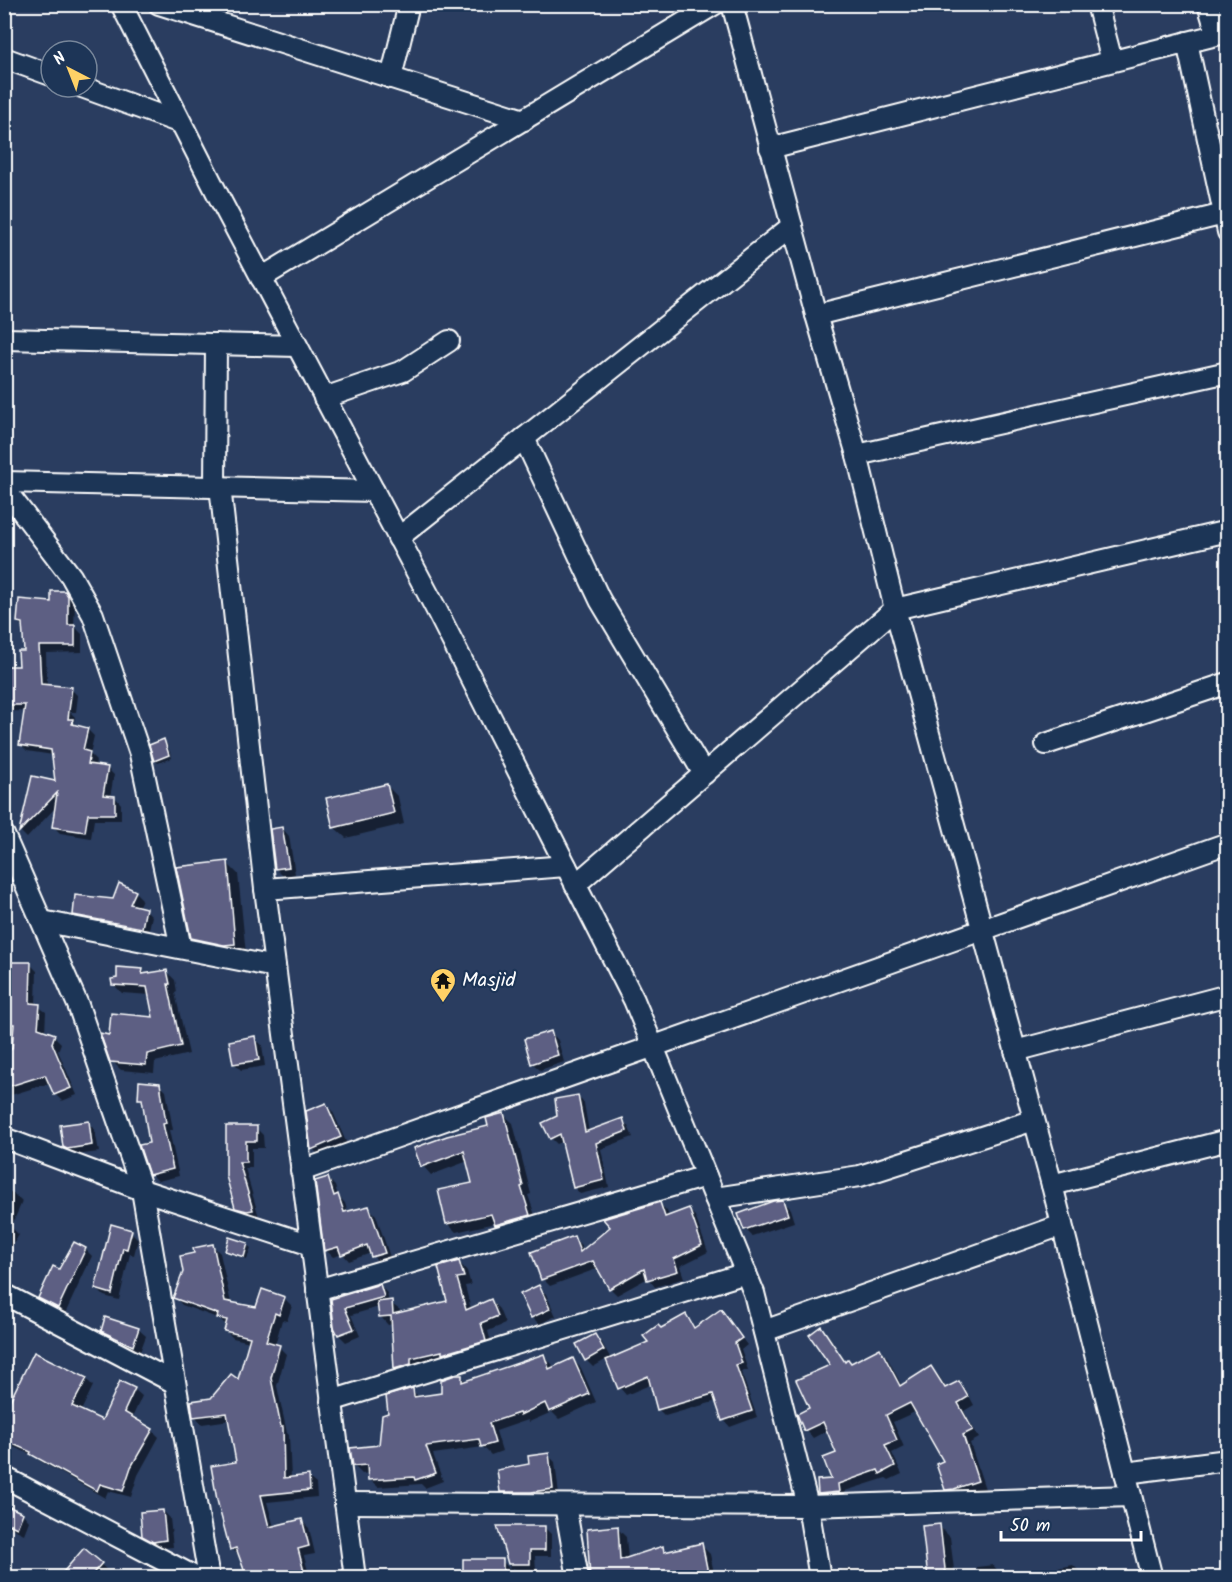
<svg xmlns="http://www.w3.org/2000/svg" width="1232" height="1582" viewBox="0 0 1232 1582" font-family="Kalam,sans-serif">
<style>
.shadow{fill:#0007}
.building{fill:#5d5f83;stroke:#fff;stroke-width:1.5}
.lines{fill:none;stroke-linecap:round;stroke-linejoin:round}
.minor-casing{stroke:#fff;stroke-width:24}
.minor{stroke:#1d3557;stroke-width:20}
.labels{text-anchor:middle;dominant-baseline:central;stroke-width:4.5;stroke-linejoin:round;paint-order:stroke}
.poi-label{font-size:20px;fill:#fff;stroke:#1d3557;text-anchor:start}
</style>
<rect width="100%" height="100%" fill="#2a3d60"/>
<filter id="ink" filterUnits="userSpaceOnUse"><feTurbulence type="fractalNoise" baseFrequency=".0167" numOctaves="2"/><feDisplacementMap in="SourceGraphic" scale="12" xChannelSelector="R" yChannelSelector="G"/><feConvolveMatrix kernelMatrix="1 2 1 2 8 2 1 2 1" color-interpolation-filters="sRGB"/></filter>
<g filter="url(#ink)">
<g class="shadow">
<polygon points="65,592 75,604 74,626 82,634 82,652 46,653 47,686 71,689 78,696 76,712 70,712 75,717 74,723 78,727 87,729 94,736 90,754 96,760 95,766 107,768 114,775 110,797 115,797 121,804 121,820 94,820 91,838 60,833 53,826 56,807 27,838 21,832 33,778 57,783 53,755 27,751 20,744 59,712 4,711 4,668 20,668 25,652 24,628 18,622 53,603"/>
<polygon points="163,741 167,744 172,758 158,763 155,760"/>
<polygon points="386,785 398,797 404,824 346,838 334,827"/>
<polygon points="282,828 289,836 295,874 283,876 276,869"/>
<polygon points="227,863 238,874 246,954 204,949 193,937"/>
<polygon points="135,892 142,899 138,908 145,909 152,916 148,934 82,921 75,914"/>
<polygon points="30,964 37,971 36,1005 46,1012 45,1032 54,1036 61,1043 58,1051 77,1095 62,1101 55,1094 50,1083 8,1096 4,1093 4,997 12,997"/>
<polygon points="142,970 147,975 167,972 175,980 177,992 175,993 189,1054 155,1062 154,1073 121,1070 112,1061 110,1037 155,1019 150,995 122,993 113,984"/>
<polygon points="551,1033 558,1040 564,1062 540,1070 532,1063"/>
<polygon points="254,1038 262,1045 265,1066 241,1070 234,1063"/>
<polygon points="159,1084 166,1091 173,1130 169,1130 179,1176 158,1181 151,1174 151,1144 144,1103 139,1098"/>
<polygon points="578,1097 584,1103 589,1132 622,1120 628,1126 633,1137 601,1149 609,1187 580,1194 574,1187 564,1141 557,1144 551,1138 559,1117"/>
<polygon points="326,1104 333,1112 347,1144 320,1156 313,1149"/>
<polygon points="504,1115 513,1123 531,1194 528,1195 538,1224 505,1233 495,1223 456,1232 447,1223 474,1184 468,1161 431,1175 423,1166 489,1127"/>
<polygon points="88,1123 95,1130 99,1152 75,1155 72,1154 64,1147"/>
<polygon points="228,1128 256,1128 263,1135 264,1148 252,1148 252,1168 245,1168 259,1217 255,1218 244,1215 237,1207"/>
<polygon points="328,1179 335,1186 338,1196 345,1203 348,1213 369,1208 376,1215 391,1260 379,1264 371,1253 349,1261 343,1254 333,1257 326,1250"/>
<polygon points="4,1190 13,1193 22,1202 11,1227 19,1235 4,1258"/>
<polygon points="782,1201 790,1209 794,1222 752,1236 745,1229"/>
<polygon points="660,1204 667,1211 669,1217 688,1209 695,1216 708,1252 680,1266 684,1278 655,1287 648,1278 617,1295 610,1288 599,1268 550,1286 543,1279 574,1238 581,1245 583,1252"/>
<polygon points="131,1232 138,1239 134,1255 130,1254 119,1300 104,1296 97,1289"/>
<polygon points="247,1245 251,1248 247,1259 229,1253 226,1250"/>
<polygon points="213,1246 220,1253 231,1303 257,1309 284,1298 292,1306 287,1321 282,1320 275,1345 279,1347 286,1354 277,1386 287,1433 289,1435 291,1478 308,1477 316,1484 317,1497 267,1502 274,1527 302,1521 309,1528 315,1554 304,1556 310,1578 248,1578 240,1556 232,1549 238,1463 230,1420 202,1424 195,1416 212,1400 238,1382 250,1342 233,1338 226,1331 226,1325 220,1319 182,1305 175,1297 195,1254"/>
<polygon points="85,1249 92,1256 65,1314 47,1305 40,1298 59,1271"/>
<polygon points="459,1262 467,1271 471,1285 465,1286 471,1309 491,1301 499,1309 505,1324 488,1331 493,1349 404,1376 396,1368 393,1324 388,1325 380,1316 379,1307 351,1315 360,1336 346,1342 339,1335 336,1327 332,1300 380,1286 387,1293 389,1302 400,1310 400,1314 449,1302"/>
<polygon points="538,1287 546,1294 556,1316 539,1324 532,1317"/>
<polygon points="721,1311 747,1345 741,1350 748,1370 741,1372 757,1417 730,1427 724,1420 717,1401 665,1416 658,1409 652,1384 626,1395 620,1388 607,1359 593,1367 586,1360 595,1336 602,1343 611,1359 650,1343 661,1329 686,1316 696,1329"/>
<polygon points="821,1328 829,1336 846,1363 851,1364 879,1349 887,1357 902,1386 931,1368 939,1376 947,1389 958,1383 966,1390 974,1405 964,1411 979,1438 970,1443 985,1489 962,1497 954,1497 946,1489 946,1462 917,1411 893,1422 904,1447 892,1453 902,1474 889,1480 886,1478 845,1491 846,1499 827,1501 820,1493 833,1480 838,1454 828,1430 813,1438 806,1430 799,1414 811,1408 832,1365"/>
<polygon points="138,1329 146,1336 140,1352 110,1338 102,1330"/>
<polygon points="544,1356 552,1364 554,1369 573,1360 581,1368 596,1402 559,1419 552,1412 529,1422 528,1420 496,1431 502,1451 491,1455 483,1447 433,1454 443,1481 425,1488 421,1484 378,1487 369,1479 369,1473 362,1474 354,1466 381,1446 390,1414 412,1390 420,1398 443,1395 462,1377 467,1382"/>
<polygon points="86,1379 93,1386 81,1411 103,1422 134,1389 142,1396 132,1418 152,1430 159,1437 138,1475 131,1497 108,1491 105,1498 40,1461 35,1456 4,1443 4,1403 10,1406"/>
<polygon points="548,1455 555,1462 559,1495 509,1499 502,1491 531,1466"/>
<polygon points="163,1511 170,1518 173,1547 162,1548 151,1543 144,1535"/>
<polygon points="4,1512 23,1514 29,1521 24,1534 10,1527 4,1537"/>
<polygon points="939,1526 950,1537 955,1578 929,1578"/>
<polygon points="544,1527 551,1534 551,1556 535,1556 536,1570 516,1570 513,1568 513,1578 465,1578 502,1561 510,1569 499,1528"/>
<polygon points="617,1528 626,1537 628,1559 662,1548 667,1553 701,1545 710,1554 715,1578 592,1578"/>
<polygon points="85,1550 108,1571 103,1578 62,1578"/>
<polygon points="993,1565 1004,1578 979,1578 977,1567"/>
<polygon points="1073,1565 1080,1572 1081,1578 1055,1578 1053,1569"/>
<polygon points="841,1569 894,1570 902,1578 841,1578"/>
</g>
<g class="building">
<polygon points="51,591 65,591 68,596 68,625 75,625 75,646 39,646 41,684 72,687 68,719 73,719 72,724 88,728 83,750 90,752 88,764 108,767 103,795 115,796 115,814 88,814 85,832 52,827 57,793 19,832 32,776 55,781 51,750 19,745 25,705 4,705 4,666 19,666 18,651 24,651 22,623 17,622 19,599 51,602"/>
<polygon points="164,739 169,755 154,761 149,745"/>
<polygon points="387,784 394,813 333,828 326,798"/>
<polygon points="282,827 289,867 275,869 270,829"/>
<polygon points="228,861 235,944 224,945 191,938 176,867"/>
<polygon points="119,883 136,891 130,904 146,908 142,928 73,915 75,895 113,899"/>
<polygon points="11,962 31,962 30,1003 40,1004 38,1028 55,1034 52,1043 71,1088 54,1095 45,1075 4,1088 4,1051 12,1049 14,1024 4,1024 4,995 11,995"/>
<polygon points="117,967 143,969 142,974 167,970 170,984 168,984 181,1046 147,1054 146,1065 110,1062 100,1033 109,1035 111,1013 153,1017 147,987 112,985 111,979 117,978"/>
<polygon points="551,1031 558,1055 531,1064 524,1039"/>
<polygon points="255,1036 259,1060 233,1064 229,1041"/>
<polygon points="139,1081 160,1083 166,1123 163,1124 173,1169 149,1175 139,1145 149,1143 142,1099 138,1099"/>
<polygon points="578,1095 585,1132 623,1118 627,1131 596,1143 604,1180 573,1188 560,1134 550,1139 542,1123 557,1116 555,1099"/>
<polygon points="326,1103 341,1137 311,1150 306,1111"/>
<polygon points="504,1113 523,1186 521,1187 530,1215 495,1225 491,1214 446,1224 438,1190 472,1183 464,1151 421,1167 414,1148 447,1136 488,1126 486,1118"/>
<polygon points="89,1121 92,1145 67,1149 63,1147 60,1125"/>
<polygon points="226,1126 257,1126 257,1141 246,1141 246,1162 239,1162 253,1210 247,1211 235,1208 226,1176"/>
<polygon points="328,1177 334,1196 338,1194 344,1212 369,1206 385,1253 371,1257 367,1245 341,1255 338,1247 324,1251 315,1181"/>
<polygon points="783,1200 788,1215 744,1230 738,1214 773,1201"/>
<polygon points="660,1202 665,1217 689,1208 702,1245 674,1259 678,1271 647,1280 644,1269 609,1289 593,1261 541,1280 531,1252 574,1236 580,1252 610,1227 603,1219"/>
<polygon points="111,1224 132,1230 127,1249 123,1248 112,1294 95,1289"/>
<polygon points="229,1237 248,1243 244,1257 225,1251"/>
<polygon points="74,1242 86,1248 58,1308 38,1298 53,1266 59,1269"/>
<polygon points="213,1244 225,1301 256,1307 262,1289 285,1297 279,1315 275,1313 266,1341 280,1345 271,1378 281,1427 283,1427 284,1478 309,1475 310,1490 261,1495 269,1527 302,1519 309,1546 298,1549 305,1575 297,1578 247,1578 236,1548 230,1550 217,1500 211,1466 236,1462 227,1413 193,1417 191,1401 211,1398 231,1374 238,1379 250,1337 224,1331 227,1320 217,1318 218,1314 173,1298 183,1272 180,1256 194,1253 193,1248"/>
<polygon points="459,1261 464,1277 457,1278 466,1310 491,1299 498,1316 481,1323 486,1341 442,1354 442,1351 411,1358 411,1364 394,1369 391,1316 379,1317 377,1302 392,1300 393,1314 447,1301 438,1267"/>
<polygon points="380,1284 384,1297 345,1308 354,1329 338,1335 334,1327 331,1299"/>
<polygon points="539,1285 550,1309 531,1318 520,1294"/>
<polygon points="721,1309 742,1338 735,1343 742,1363 736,1365 752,1411 722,1421 713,1394 657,1410 648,1376 618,1389 606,1360 648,1342 643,1336 658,1325 661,1328 686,1314 694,1328"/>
<polygon points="105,1317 139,1328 133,1346 101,1331"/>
<polygon points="821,1326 845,1362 848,1359 851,1363 880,1348 900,1386 931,1366 945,1388 959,1381 968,1397 958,1403 973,1430 963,1435 978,1481 954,1489 945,1490 936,1464 943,1461 910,1403 886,1415 897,1440 885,1445 895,1466 880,1474 878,1470 838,1484 839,1492 818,1494 817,1480 831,1479 823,1458 836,1453 823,1422 804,1431 797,1414 809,1408 796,1380 830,1365 809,1335"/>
<polygon points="595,1334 604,1350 585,1361 576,1344"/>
<polygon points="34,1352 87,1378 72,1406 102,1420 120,1381 135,1388 124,1412 153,1429 131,1467 123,1491 100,1484 97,1491 30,1454 31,1452 4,1440 4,1413"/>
<polygon points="544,1354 549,1369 573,1358 589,1394 549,1412 545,1403 520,1415 519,1413 489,1423 495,1443 481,1447 479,1439 426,1446 436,1473 415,1480 414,1477 368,1480 367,1465 353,1466 350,1448 379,1445 382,1415 388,1413 386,1396 413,1388 414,1397 441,1393 441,1380 455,1375 462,1375 462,1382"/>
<polygon points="549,1453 553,1489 531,1492 500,1492 497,1470 529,1464 528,1456"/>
<polygon points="10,1507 23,1513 17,1528 4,1522"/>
<polygon points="163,1510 166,1540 153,1542 142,1536 140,1512"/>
<polygon points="940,1524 946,1578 928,1578 922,1526"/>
<polygon points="497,1526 545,1526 545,1550 530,1550 530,1564 508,1564"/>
<polygon points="618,1526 620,1560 663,1546 664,1552 702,1543 709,1578 590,1578 587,1529"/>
<polygon points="84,1548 102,1563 89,1578 58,1578"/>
<rect x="463" y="1559" width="40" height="19"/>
</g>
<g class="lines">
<defs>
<g id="minor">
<polyline points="121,4 222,203 435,607 634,1000 754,1293 808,1506 820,1578"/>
<polyline points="159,4 524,120"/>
<polyline points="732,4 816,315 857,455 895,609 1052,1185 1152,1578"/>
<polyline points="1097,4 1112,61"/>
<polyline points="1208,4 1217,34"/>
<polyline points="1187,42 1228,232"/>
<polyline points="4,58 51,75"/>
<polyline points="391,78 409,4"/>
<polyline points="82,87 181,123"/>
<polyline points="770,148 1228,32"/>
<polyline points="261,278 715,4"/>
<polyline points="816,315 1228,213"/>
<polyline points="4,339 297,346"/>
<polyline points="324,398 403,371 449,341"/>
<polyline points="524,438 600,600 704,774"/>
<polyline points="857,455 1228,372"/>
<polyline points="4,482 374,491"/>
<polyline points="215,486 216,344"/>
<polyline points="220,486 265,889 355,1578"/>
<polyline points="4,488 71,576 93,615 140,754 181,948"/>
<polyline points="398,538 792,226"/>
<polyline points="1046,744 1228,683"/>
<polyline points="4,835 78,1005 142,1190 209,1578"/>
<polyline points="575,885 895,609 1228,531"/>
<polyline points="265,889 566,866"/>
<polyline points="42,921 275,967"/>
<polyline points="1015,1051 1228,995"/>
<polyline points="4,1138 142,1190 311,1245"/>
<polyline points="301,1171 1228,843"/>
<polyline points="1052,1185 1228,1140"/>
<polyline points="715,1198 860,1176 1034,1120"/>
<polyline points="317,1290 706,1176"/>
<polyline points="4,1294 175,1383"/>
<polyline points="764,1331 1062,1225"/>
<polyline points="331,1401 746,1273"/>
<polyline points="1125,1473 1228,1460"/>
<polyline points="4,1477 197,1578"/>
<polyline points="345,1503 808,1506 1131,1496"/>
<polyline points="565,1505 578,1578"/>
</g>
</defs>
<use href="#minor" class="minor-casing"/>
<use href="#minor" class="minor"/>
</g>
</g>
<defs>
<symbol id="temple-pin" viewBox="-11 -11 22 30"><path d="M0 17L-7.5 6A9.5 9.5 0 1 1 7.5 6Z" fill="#ffd166" stroke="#1d3557"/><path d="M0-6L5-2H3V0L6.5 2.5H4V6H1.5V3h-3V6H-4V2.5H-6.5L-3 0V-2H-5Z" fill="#111"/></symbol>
</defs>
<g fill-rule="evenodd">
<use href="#temple-pin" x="428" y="966" width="30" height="40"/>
</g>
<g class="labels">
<g class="poi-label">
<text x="462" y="981">Masjid</text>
</g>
</g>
<rect width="1232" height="1582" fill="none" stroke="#1d3557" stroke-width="24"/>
<rect x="12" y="12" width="1208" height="1558" fill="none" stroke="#fff" stroke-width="2" filter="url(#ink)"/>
<g transform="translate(69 69) rotate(318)"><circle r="28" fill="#1d3557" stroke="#77869a" stroke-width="1.5"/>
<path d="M0-4.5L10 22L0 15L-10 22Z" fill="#ffd166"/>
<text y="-9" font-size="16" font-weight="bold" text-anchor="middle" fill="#ffffff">N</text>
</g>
<path d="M1001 1531v9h140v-9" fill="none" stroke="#ffffff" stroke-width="3"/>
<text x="1010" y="1531" font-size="18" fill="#ffffff" stroke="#1d3557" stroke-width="4.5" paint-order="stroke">50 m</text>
</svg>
